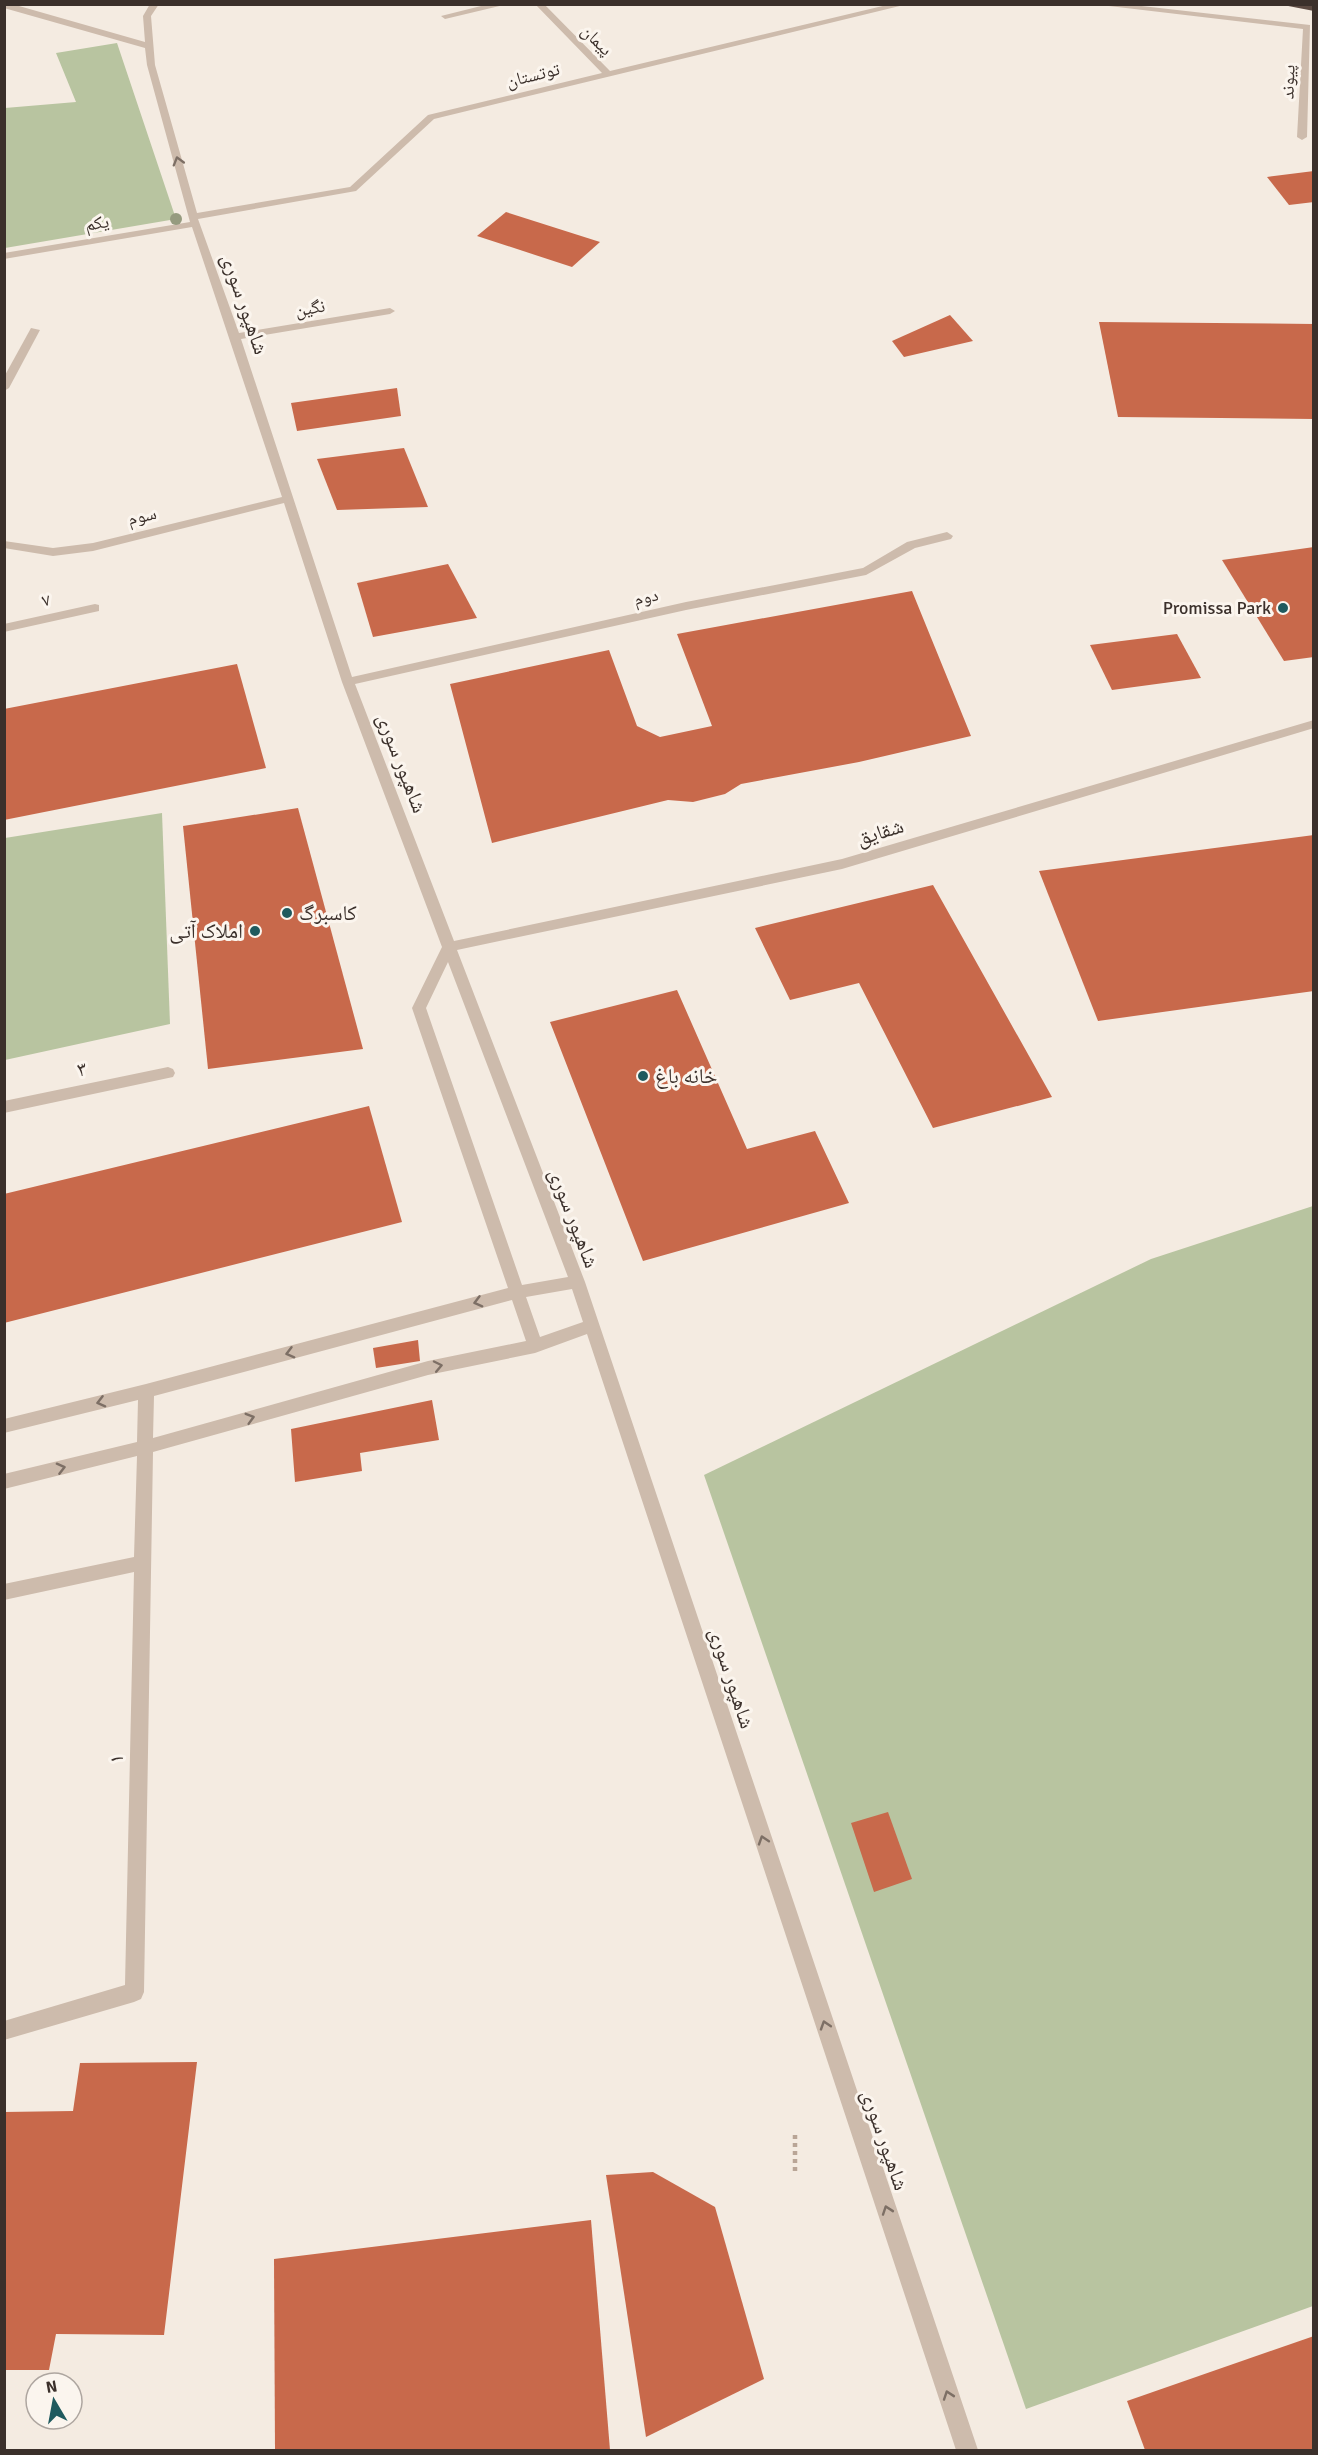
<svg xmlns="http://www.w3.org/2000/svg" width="1318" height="2455" viewBox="0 0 1318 2455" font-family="Signika,'Noto Naskh Arabic',sans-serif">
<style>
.green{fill:#b8c4a0}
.building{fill:#c8694b}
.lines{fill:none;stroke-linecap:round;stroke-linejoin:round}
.path{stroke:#b9a596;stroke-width:4.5;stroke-dasharray:4 4;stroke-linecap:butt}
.minor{fill:#cdbbac;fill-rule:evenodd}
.highway{fill:#5c4a42;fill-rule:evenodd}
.tree{fill:#969b7f}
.oneway{stroke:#7d6f65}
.poi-dot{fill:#1f5a5e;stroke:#fbf5ee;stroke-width:2}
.labels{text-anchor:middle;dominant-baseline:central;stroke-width:6;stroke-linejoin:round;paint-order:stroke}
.far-street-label{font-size:18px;fill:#3b302b;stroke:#fbf5ee}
.far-poi-label{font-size:18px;fill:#3b302b;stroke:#fbf5ee;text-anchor:end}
.street-label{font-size:21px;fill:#3b302b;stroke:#fbf5ee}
.poi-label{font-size:21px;fill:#3b302b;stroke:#fbf5ee;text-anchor:start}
</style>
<rect width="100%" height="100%" fill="#f4ebe1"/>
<g class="green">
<polygon points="117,43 176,219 5,248 5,108 76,102 56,53"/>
<polygon points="162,813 170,1024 5,1060 5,838"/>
<polygon points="1313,1206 1313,2306 1026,2409 704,1475 1151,1259"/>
</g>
<g class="building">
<polygon points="1314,171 1314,202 1289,205 1267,177"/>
<polygon points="506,212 600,242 572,267 477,236"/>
<polygon points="950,315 973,341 904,357 892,341"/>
<polygon points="1099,322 1314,324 1314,419 1118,417"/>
<polygon points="397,388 401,416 297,431 291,403"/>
<polygon points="404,448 428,507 337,510 317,459"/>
<polygon points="1314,547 1314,657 1284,661 1222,560"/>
<polygon points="448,564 477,618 373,637 357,583"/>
<polygon points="912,591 971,736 859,762 741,784 725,794 693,802 668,800 492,843 450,684 609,650 637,726 660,737 712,726 677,634"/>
<polygon points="1177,634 1201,678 1112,690 1090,645"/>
<polygon points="237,664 266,768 4,820 4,709"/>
<polygon points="298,808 363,1049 208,1069 183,826"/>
<polygon points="1314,835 1314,991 1098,1021 1039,871"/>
<polygon points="933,885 1052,1097 933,1128 859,983 790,1000 755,928"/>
<polygon points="677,990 747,1149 815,1131 849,1203 643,1261 550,1022"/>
<polygon points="369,1106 402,1222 4,1323 4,1194"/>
<polygon points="418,1340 420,1361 376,1368 373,1348"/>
<polygon points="432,1400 439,1440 360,1453 362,1471 295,1482 291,1429"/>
<polygon points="888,1812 912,1879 874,1892 851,1823"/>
<polygon points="197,2062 164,2335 56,2334 49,2370 4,2370 4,2112 73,2111 80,2063"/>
<polygon points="653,2172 715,2207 764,2379 646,2437 606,2175"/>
<polygon points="591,2220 610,2450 275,2450 274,2259"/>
<polygon points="1314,2336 1314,2450 1145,2450 1127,2401"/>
</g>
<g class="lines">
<polyline class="path" points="795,2135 795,2175"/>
<g class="minor">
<path d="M4,4H12L145,42L143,16L150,4H159L151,16L155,65L197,213L350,187L428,115L602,73L535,4H544L610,71L891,4H908L434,119L356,191L198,219L239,333L390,308L395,311L390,314L241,339L352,677L686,602L863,568L907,542L947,532L953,536L951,539L915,548L866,575L686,610L355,684L454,941L842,859L1314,720V728L842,869L457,950L585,1282L978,2450H956L587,1334L535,1353L428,1375L153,1452L144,1992L141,1999L134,2002L4,2040V2021L125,1985L134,1572L4,1600V1584L134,1557L137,1456L4,1489V1474L137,1442L138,1400L4,1433V1419L146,1384L508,1288L412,1008L442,947L342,682L284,503L93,551L53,556L4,548V541L53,548L93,543L282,497L192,227L4,259V253L190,222L147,65L145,48L4,8ZM448,962L568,1277L522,1285L426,1008ZM572,1289L583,1322L540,1337L526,1297ZM512,1300L526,1341L428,1361L153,1438L154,1396Z"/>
<polygon points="489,4 508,4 445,19 441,16"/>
<polygon points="1092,4 1124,4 1310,25 1307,137 1302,140 1297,137 1303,29"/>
<polygon points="31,328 40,330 9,388 4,391 4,377"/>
<polygon points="95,604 99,605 99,611 4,632 4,624"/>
<polygon points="168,1067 173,1069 175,1073 173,1077 4,1113 4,1101"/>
</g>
<polygon class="highway" points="1278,4 1314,5 1314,11"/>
</g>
<circle class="tree" cx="176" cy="219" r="6"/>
<defs><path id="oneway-chevron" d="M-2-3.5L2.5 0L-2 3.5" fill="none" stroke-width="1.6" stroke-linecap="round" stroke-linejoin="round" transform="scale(1.5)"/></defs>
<g class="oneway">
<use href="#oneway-chevron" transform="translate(178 161) rotate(-106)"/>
<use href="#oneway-chevron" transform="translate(478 1302) rotate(165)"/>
<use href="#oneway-chevron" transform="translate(290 1353) rotate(165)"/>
<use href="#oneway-chevron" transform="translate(438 1366) rotate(-12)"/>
<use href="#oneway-chevron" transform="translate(101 1402) rotate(166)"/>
<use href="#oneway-chevron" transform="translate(250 1418) rotate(-16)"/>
<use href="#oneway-chevron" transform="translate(61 1468) rotate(-14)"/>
<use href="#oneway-chevron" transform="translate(763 1840) rotate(-108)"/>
<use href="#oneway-chevron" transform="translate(825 2025) rotate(-108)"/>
<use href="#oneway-chevron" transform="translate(887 2210) rotate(-109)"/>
<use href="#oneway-chevron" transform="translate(948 2395) rotate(-109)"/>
</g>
<g class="poi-dot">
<circle cx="1283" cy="608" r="6"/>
<circle cx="287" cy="913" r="6"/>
<circle cx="255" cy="931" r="6"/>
<circle cx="643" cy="1076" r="6"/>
</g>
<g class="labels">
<g class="far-street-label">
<text transform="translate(597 40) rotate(45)">پیمان</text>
<text transform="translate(533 75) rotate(-14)">توتستان</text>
<text transform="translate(1288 82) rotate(-88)">پیوند</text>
<text transform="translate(97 223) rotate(-10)">یکم</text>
<text transform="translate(310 308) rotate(-10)">نگین</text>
<text transform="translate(142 516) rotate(-14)">سوم</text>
<text transform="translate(646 597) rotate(-13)">دوم</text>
<text transform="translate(46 600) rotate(-13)">۷</text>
</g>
<g class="far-poi-label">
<text x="1271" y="608">Promissa Park</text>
</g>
<g class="street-label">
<text transform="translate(245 304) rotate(71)">شاهپور سوری</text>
<text transform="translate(402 763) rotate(69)">شاهپور سوری</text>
<text transform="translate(880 832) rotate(-17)">شقایق</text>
<text transform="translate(82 1069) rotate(-12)">۳</text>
<text transform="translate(574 1218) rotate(69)">شاهپور سوری</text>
<text transform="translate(732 1678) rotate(72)">شاهپور سوری</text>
<text transform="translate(116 1759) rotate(-89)">۱</text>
<text transform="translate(885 2140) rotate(71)">شاهپور سوری</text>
</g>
<g class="poi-label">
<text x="299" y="913">کاسبرگ</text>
<text x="243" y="931" text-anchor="end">املاک آتی</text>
<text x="655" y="1076">خانه باغ</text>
</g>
</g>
<rect width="1318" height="2455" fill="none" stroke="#3b302b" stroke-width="12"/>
<g transform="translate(54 2401) rotate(350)"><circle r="28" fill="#fbf5ee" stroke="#aea6a0" stroke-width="1.5"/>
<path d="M0-4.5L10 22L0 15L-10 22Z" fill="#1f5a5e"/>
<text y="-9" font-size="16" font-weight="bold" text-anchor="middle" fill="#3b302b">N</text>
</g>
</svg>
